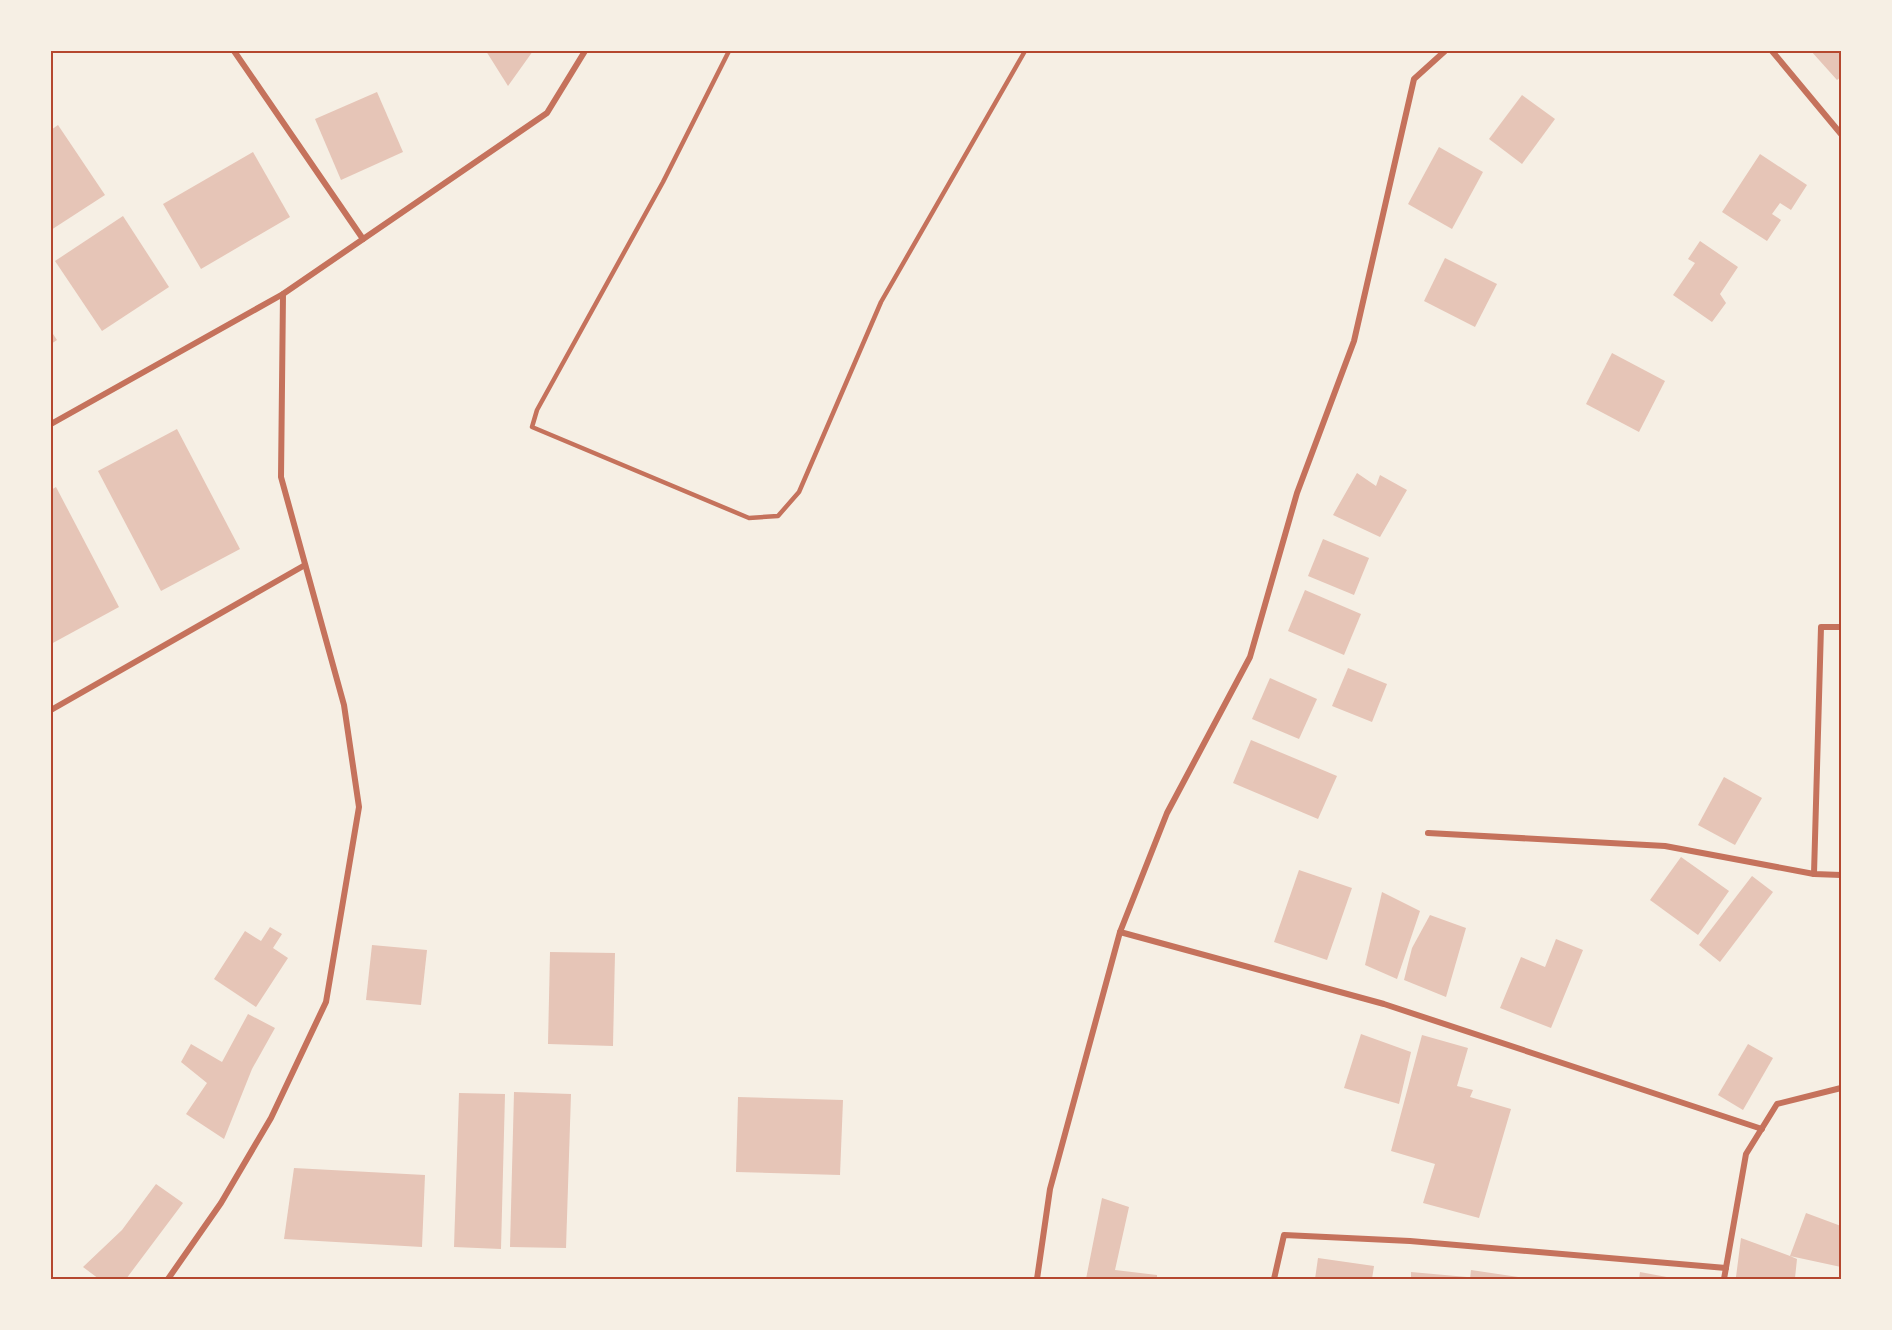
<svg xmlns="http://www.w3.org/2000/svg" width="1892" height="1330" viewBox="0 0 1892 1330" font-family="'Alegreya Sans',sans-serif">
<style>
.building{fill:#e6c5b7}
.lines{fill:none;stroke-linecap:round;stroke-linejoin:round}
.service{stroke:#c5725c;stroke-width:4.5}
.minor{stroke:#c5725c;stroke-width:6}
.neatline{fill:none;stroke:#b5482f;stroke-width:2}
</style>
<rect width="100%" height="100%" fill="#f6efe4"/>
<g class="building">
<polygon points="486,51 533,51 508,86"/>
<polygon points="1811,51 1841,51 1841,77 1837,80"/>
<polygon points="377,92 403,152 341,180 315,119"/>
<polygon points="1522,95 1555,119 1522,164 1489,139"/>
<polygon points="58,125 105,195 51,230 51,130"/>
<polygon points="1439,147 1483,172 1452,229 1408,204"/>
<polygon points="253,152 290,217 201,269 163,204"/>
<polygon points="1760,154 1807,185 1791,210 1780,203 1772,214 1781,220 1767,241 1722,212"/>
<polygon points="123,216 169,287 102,331 55,261"/>
<polygon points="1700,241 1738,267 1720,294 1726,303 1712,322 1673,295 1695,263 1688,259"/>
<polygon points="1445,258 1497,284 1475,327 1424,301"/>
<polygon points="51,331 57,340 51,344"/>
<polygon points="1612,353 1665,381 1639,432 1586,404"/>
<polygon points="177,429 240,549 161,591 98,471"/>
<polygon points="1357,473 1376,486 1380,475 1407,490 1380,537 1333,515"/>
<polygon points="56,487 119,607 51,644 51,490"/>
<polygon points="1323,539 1369,558 1354,595 1308,576"/>
<polygon points="1305,590 1361,614 1344,655 1288,631"/>
<polygon points="1348,668 1387,684 1372,722 1332,706"/>
<polygon points="1270,678 1317,699 1299,739 1252,719"/>
<polygon points="1251,740 1337,776 1318,819 1233,783"/>
<polygon points="1724,777 1762,798 1735,845 1698,825"/>
<polygon points="1681,857 1729,891 1698,935 1650,900"/>
<polygon points="1299,870 1352,888 1327,960 1274,942"/>
<polygon points="1752,876 1773,892 1720,962 1699,945"/>
<polygon points="1382,892 1420,911 1397,979 1365,965"/>
<polygon points="1430,915 1466,928 1446,997 1404,980 1412,948"/>
<polygon points="270,927 282,934 273,948 288,958 256,1007 214,979 245,931 261,941"/>
<polygon points="1556,939 1583,950 1551,1028 1500,1008 1521,957 1545,967"/>
<polygon points="372,945 427,950 421,1005 366,1000"/>
<polygon points="550,952 615,953 613,1046 548,1044"/>
<polygon points="248,1014 275,1028 252,1069 224,1139 186,1114 207,1083 181,1062 191,1044 222,1062"/>
<polygon points="1361,1034 1411,1052 1399,1104 1344,1088"/>
<polygon points="1422,1035 1468,1048 1457,1086 1473,1090 1470,1097 1511,1109 1479,1218 1423,1203 1435,1164 1391,1151"/>
<polygon points="1748,1044 1773,1058 1743,1110 1718,1095"/>
<polygon points="514,1092 571,1094 566,1248 510,1247"/>
<polygon points="459,1093 505,1094 501,1249 454,1247"/>
<polygon points="738,1097 843,1100 840,1175 736,1172"/>
<polygon points="294,1168 425,1175 422,1247 284,1239"/>
<polygon points="156,1184 183,1203 126,1279 99,1279 83,1267 122,1230"/>
<polygon points="1102,1198 1129,1207 1115,1270 1157,1275 1157,1279 1086,1279"/>
<polygon points="1806,1213 1841,1226 1841,1267 1790,1256 1797,1259 1795,1278 1736,1277 1741,1238 1790,1256"/>
<polygon points="1318,1258 1374,1266 1372,1279 1315,1279"/>
<polygon points="1471,1270 1525,1278 1525,1279 1470,1279"/>
<polygon points="1411,1272 1467,1277 1467,1279 1411,1279"/>
<polygon points="1640,1272 1672,1278 1672,1279 1639,1279"/>
</g>
<g class="lines">
<polyline class="service" points="729,51 663,182 537,410 532,427 749,518 778,516 799,492 881,302 1025,51"/>
<g class="minor">
<polyline points="234,51 363,239"/>
<polyline points="1772,51 1841,134"/>
<polyline points="51,424 283,294"/>
<polyline points="1841,627 1821,627 1814,874 1841,875"/>
<polyline points="51,710 305,565"/>
<polyline points="1428,833 1665,846 1814,874"/>
<polyline points="1120,932 1384,1004 1762,1129"/>
<polyline points="168,1279 221,1203 271,1118 326,1002 359,807 344,705 281,477 283,294 547,113 585,51"/>
<polyline points="1037,1279 1050,1189 1120,932 1167,813 1250,657 1297,493 1354,341 1414,79 1445,51"/>
<polyline points="1274,1279 1284,1235 1410,1241 1726,1268"/>
<polyline points="1724,1279 1746,1154 1777,1104 1841,1088"/>
</g>
</g>
<rect width="1892" height="1330" fill="none" stroke="#f6efe4" stroke-width="105"/>
<rect x="52" y="52" width="1788" height="1226" class="neatline"/>
</svg>
